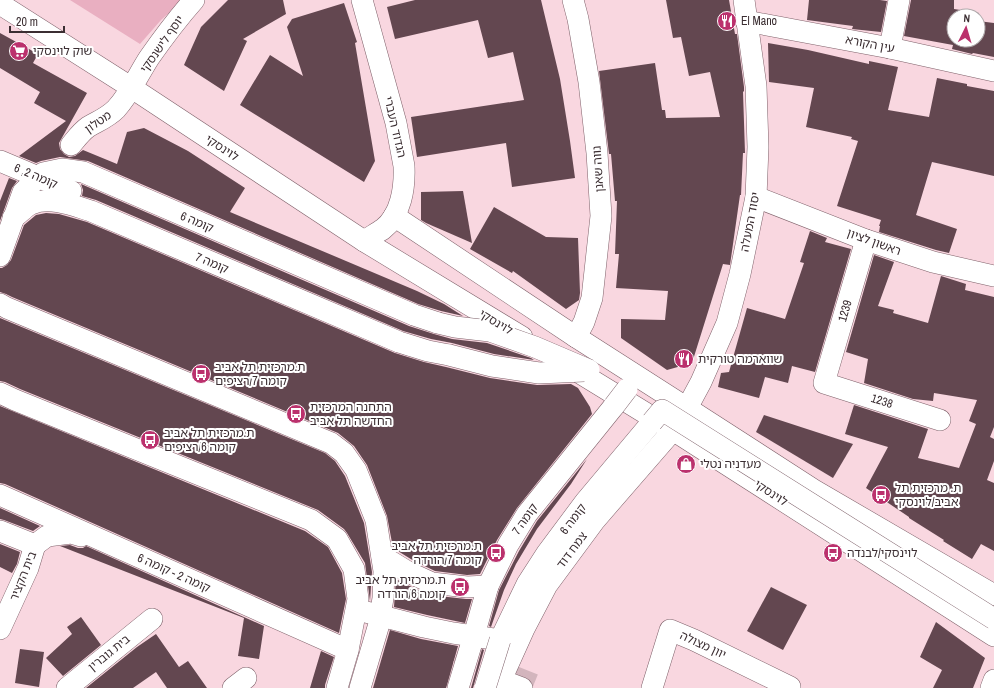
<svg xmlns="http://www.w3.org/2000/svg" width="994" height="688" viewBox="0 0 994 688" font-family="'Archivo Narrow','Noto Sans Hebrew',sans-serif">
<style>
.green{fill:#e9afc1}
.building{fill:#634750;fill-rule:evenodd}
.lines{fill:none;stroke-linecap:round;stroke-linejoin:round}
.minor-tunnel{stroke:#d3b5bd;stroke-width:21;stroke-dasharray:21 10;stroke-linecap:butt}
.minor-casing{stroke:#7f616a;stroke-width:22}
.minor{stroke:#fff;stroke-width:21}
.minor-bridge-casing{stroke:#7f616a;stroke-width:22;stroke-linecap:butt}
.minor-bridge{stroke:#fff;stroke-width:21}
.labels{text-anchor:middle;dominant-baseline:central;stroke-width:4;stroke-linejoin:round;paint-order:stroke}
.poi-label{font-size:12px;fill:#3b2e32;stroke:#fff;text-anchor:start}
.street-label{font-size:12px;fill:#3b2e32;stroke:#fff}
</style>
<rect width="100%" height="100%" fill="#f9d7e0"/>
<polygon class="green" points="70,0 182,0 179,4 161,20 140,44"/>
<g class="building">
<polygon points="228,0 283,0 286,14 243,39 247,41 224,91 184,65 201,27"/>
<polygon points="415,0 541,0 560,79 570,141 575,178 512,187 506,143 417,157 411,117 524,100 513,52 488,58 478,20 395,39 387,7"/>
<polygon points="666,0 729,0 735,34 737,34 744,87 744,91 743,92 745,153 743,153 741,195 740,195 730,265 723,264 692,363 667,370 621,338 621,319 665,320 668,291 616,288 619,254 615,254 617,201 615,201 611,154 609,154 599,71 655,63 662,110 665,110 666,118 720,117 710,72 689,76 681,37 673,38"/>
<polygon points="809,0 880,0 887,1 881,32 852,29 853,26 807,20"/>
<path d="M911,0H954V9L979,13L978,21L994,23V57L973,53L972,54L952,49L953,45L904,36ZM954,16H978V40H954Z"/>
<polygon points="344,3 357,42 355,43 375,161 364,182 240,105 270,55 303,76 287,27 292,19"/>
<polygon points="0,33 38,54 33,63 87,93 59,143 60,149 64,154 69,157 75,156 83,150 117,164 127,132 144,128 188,151 245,188 230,212 417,291 444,304 463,316 441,311 418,304 88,161 60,157 41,161 36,163 19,156 66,121 34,103 40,92 0,68"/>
<polygon points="768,43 808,50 869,64 869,61 898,67 888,110 929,117 937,78 967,84 967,86 994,91 994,176 932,162 916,215 957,229 949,253 936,250 879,232 880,226 879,226 881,220 837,206 858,141 851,139 852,137 806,127 814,88 769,82"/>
<polygon points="9,178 17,181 12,188 0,221 0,201"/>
<polygon points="81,184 409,326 434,334 452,339 487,343 531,358 534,360 494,354 452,343 431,339 403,331 96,200 82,196 83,190"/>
<polygon points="463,191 472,243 426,223 421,220 421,192"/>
<polygon points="494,207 546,237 578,238 580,293 579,300 566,309 513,271 512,273 470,249"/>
<polygon points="46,213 59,214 87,222 395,353 424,362 446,367 490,378 537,385 571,384 578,388 590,407 592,414 517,508 497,540 480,574 467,575 435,571 414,561 393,548 387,516 367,465 354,446 338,433 12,297 6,294 0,292 0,268 2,268 7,265 11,260 24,225 36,215"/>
<polygon points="810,231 827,238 825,242 851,249 815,372 792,366 788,383 765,377 759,398 718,387 721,373 729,372 747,308 785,319 804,263 800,262"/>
<polygon points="874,255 894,262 878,306 894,310 893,313 928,323 941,276 966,284 965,290 994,297 994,427 990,437 994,439 994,461 987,480 994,483 994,551 981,544 972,559 943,541 944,540 909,518 909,517 866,488 888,447 845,434 854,405 928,429 918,458 959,468 976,424 969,421 977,400 934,393 933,401 913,399 864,383 868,359 846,352"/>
<polygon points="0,318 325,453 335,461 345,476 364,523 372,572 370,601 365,563 347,533 344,529 318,510 20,389 5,382 0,381"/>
<polygon points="0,406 305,531 328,547 342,573 346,599 339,633 5,484 0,483"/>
<polygon points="764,415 853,444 833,478 756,432"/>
<polygon points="587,459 571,484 537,529 516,564 504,590 491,627 489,626 499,590 519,551 537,521"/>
<polygon points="0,508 40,526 33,531 4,520 0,519"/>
<polygon points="0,544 20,552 17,564 12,573 0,567"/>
<polygon points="70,545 78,548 83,548 86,546 264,626 259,659 238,656 244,618 60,546"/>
<polygon points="396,579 403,583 430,595 466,599 472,599 465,623 427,615 394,607"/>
<polygon points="771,587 807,605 783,650 747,631"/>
<polygon points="81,617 101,645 63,676 46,658 72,634 67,627"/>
<polygon points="936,622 985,658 973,688 933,688 942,670 920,657"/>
<polygon points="390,630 421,639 458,646 447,685 446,688 373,688"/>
<polygon points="156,634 179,667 188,661 207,688 167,688 156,672 133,688 86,688 137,647"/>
<polygon points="20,649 44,652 39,687 15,683"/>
<polygon points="482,649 484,650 473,688 471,688"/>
<polygon points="321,651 334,657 325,685 325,688 310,688"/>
</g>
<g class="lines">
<polyline class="minor-tunnel" points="457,653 543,688"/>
<defs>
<g id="minor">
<path d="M362,0L396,123L404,166C405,188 401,215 383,229C377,233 370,237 364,241"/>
<polyline points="573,0 578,19 589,82 597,153 601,216 592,298 584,322 576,337"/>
<polyline points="0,4 132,88 364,241 522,337"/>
<polyline points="746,21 890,48 994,71"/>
<polyline points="890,48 899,0"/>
<path d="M71,145C76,139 81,132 88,127C98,121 107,118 116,109C130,94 138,75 149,58C163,38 178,18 194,0"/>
<polyline points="0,161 71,191"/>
<polyline points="756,197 866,240 933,262 994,276"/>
<polyline points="394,216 576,337 687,408 814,490 994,595"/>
<path d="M13,220V218C19,214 25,207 31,204C50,196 72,205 91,211L399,342L428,351L449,355"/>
<polyline points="866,240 824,383 940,420"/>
<polyline points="0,256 23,192 43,173 62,169 83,172 414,315 438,323"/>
<polyline points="0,304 7,308 331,443 344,453 356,470 376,520 384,571 383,598 379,624 360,688"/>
<polyline points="567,365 673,430 994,636"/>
<polyline points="0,393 15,400 311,520 337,539 354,569 358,599 348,650 337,688"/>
<polyline points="0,495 348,650"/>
<polyline points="0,531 35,545"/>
<polyline points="35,545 47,536 71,533 81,536"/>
<polyline points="382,556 408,572 432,583 467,587 488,586"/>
<polyline points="366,612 424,627 453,633 500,640 527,584 547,553 585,502 652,422"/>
<polyline points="0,629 28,568 35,545"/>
<polyline points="501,680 522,688"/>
<polyline points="67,688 152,619"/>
<polyline points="233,688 246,678"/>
<polyline points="458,688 475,632 488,586 508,545 527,514 614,406"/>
<polyline points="498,688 501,680 524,629 547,585 595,520 673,430 687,408 701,382 727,323 740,274 756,197 758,147 756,86 744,0"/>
<polyline points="652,688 670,630 694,640 790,687 790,688"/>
<polyline points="991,688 994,680"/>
</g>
</defs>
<use href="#minor" class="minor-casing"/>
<use href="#minor" class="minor"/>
<defs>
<g id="minor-bridge">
<polyline points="438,323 455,327 490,331 535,347 589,370"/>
<polyline points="449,355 492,366 539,373 584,371"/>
<polyline points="614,406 627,389"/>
<polyline points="652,422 662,410 994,619"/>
<polyline points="485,688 500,640"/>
</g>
</defs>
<use href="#minor-bridge" class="minor-bridge-casing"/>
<use href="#minor-bridge" class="minor-bridge"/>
</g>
<defs>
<symbol id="restaurant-disc" viewBox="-11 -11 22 22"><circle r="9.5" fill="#bb316d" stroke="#fff"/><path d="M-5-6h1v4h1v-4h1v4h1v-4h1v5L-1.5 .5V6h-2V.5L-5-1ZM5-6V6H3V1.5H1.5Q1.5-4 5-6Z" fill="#fff"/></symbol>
<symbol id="supermarket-disc" viewBox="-11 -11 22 22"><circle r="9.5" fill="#bb316d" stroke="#fff"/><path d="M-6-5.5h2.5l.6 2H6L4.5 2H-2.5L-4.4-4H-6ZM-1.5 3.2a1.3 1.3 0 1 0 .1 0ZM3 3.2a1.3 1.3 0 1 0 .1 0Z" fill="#fff"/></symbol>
<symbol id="bus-disc" viewBox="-11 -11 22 22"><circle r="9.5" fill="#bb316d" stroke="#fff"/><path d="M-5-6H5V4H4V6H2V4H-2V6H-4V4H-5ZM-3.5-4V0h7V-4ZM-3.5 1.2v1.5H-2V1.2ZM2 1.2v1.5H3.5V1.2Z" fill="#fff"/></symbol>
<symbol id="shop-disc" viewBox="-11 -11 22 22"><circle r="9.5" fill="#bb316d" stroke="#fff"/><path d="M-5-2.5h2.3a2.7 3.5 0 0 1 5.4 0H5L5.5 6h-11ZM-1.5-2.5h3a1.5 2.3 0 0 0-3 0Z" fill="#fff"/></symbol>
</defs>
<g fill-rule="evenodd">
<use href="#restaurant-disc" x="716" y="10" width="22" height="22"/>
<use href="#supermarket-disc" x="8" y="40" width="22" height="22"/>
<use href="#restaurant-disc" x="673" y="348" width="22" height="22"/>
<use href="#bus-disc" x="190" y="363" width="22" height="22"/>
<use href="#bus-disc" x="285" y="403" width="22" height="22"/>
<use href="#bus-disc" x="139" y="429" width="22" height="22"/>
<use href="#shop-disc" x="675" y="453" width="22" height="22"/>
<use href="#bus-disc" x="870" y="484" width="22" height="22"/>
<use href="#bus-disc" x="485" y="542" width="22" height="22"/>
<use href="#bus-disc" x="822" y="542" width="22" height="22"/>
<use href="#bus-disc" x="449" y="576" width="22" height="22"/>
</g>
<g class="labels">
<g class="poi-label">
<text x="741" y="21">El Mano</text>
<text x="33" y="51">שוק לוינסקי</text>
<text x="698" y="359">שווארמה טורקית</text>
<text x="215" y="367">ת.מרכזית תל אביב<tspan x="215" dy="14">קומה 7/רציפים</tspan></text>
<text x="310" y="407">התחנה המרכזית<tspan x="310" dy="14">החדשה תל אביב</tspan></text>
<text x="164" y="433">ת.מרכזית תל אביב<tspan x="164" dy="14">קומה 6/רציפים</tspan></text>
<text x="700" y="464">מעדניה נטלי</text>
<text x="895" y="488">ת. מרכזית תל<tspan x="895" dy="14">אביב/לוינסקי</tspan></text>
<text x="482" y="546" text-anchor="end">ת.מרכזית תל אביב<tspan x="482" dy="14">קומה 7/הורדה</tspan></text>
<text x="847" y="553">לוינסקי/לבנדה</text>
<text x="446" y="580" text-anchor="end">ת.מרכזית תל אביב<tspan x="446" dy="14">קומה 6/הורדה</tspan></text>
</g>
<g class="street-label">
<text transform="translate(162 44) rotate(-55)">יוסף לישנסקי</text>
<text transform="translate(870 44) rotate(11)">עין הקורא</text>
<text transform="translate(98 122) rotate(-35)">מטלון</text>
<text transform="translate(395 127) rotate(77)">הגדוד העברי</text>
<text transform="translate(222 148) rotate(33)">לוינסקי</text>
<text transform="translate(598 169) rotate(-94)">נווה שאנן</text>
<text transform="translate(36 176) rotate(23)">קומה 2, 6</text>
<text transform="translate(197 222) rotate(23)">קומה 6</text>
<text transform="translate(750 222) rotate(-79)">יסוד המעלה</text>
<text transform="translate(874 242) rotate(20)">ראשון לציון</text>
<text transform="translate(212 263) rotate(23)">קומה 7</text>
<text transform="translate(845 311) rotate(-74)">1239</text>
<text transform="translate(496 322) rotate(31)">לוינסקי</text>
<text transform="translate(882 401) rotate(18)">1238</text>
<text transform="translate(771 493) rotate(33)">לוינסקי</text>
<text transform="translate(525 519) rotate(-55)">קומה 7</text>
<text transform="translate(573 519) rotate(-53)">קומה 6</text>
<text transform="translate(572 550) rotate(-53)">צמח דוד</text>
<text transform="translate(174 573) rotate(24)">קומה 2 - קומה 6</text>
<text transform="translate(23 576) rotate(-68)">בית הקציר</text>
<text transform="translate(703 645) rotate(25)">יוון מצולה</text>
<text transform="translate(109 653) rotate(-39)">בית גוברין</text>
</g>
</g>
<g transform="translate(966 28) rotate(5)"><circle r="19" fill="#ffffff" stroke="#b1abad"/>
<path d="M0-3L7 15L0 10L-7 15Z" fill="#bb316d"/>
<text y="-6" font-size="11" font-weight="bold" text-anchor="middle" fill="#3b2e32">N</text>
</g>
<path d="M10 26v6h54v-6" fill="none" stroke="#3b2e32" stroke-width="2"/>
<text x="16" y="26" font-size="12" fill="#3b2e32" stroke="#ffffff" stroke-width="3" paint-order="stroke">20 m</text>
</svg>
